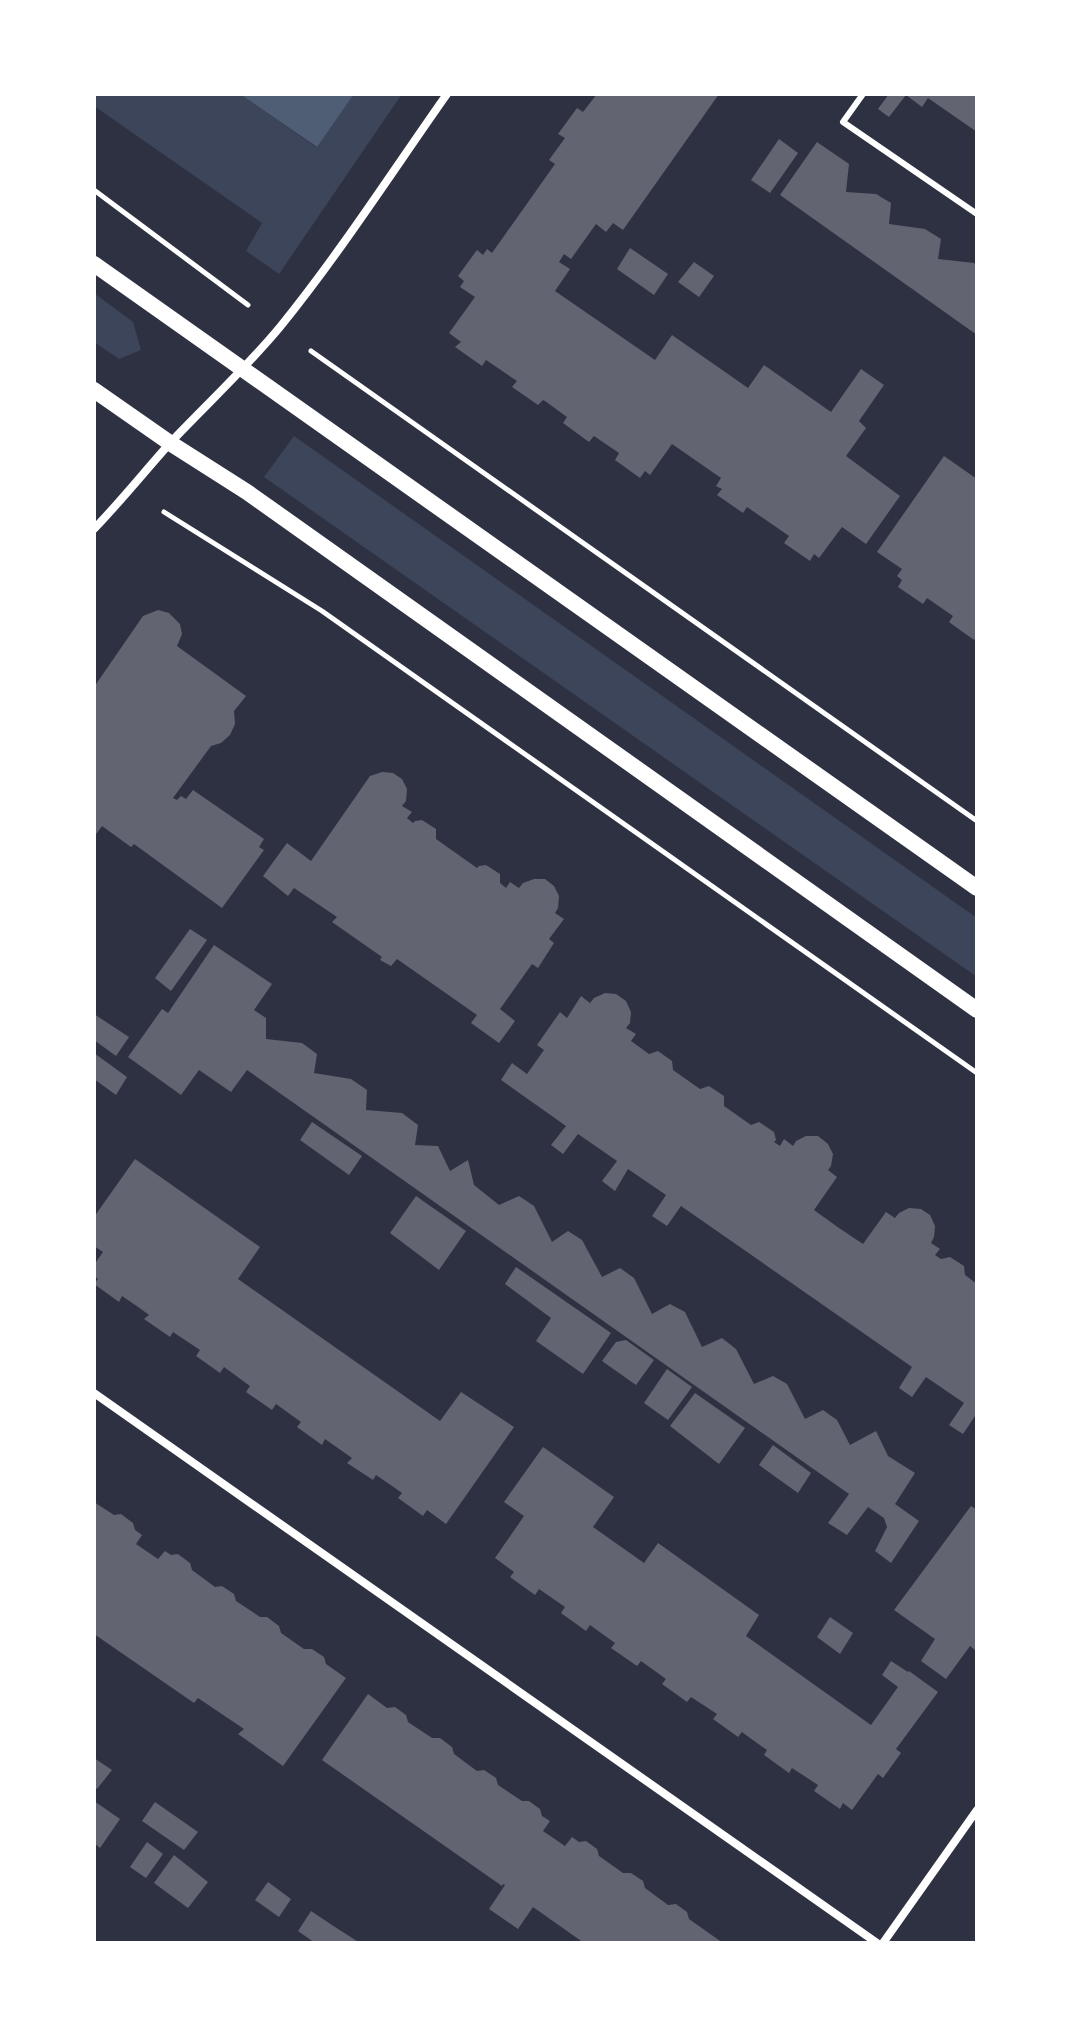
<svg xmlns="http://www.w3.org/2000/svg" width="1071" height="2037" viewBox="0 0 1071 2037" font-family="'DejaVu Sans',sans-serif">
<style>
.green{fill:#3c4559}
.water{fill:#4f5d75}
.building{fill:#626471}
.lines{fill:none;stroke-linecap:round;stroke-linejoin:round}
.path{stroke:#fff;stroke-width:5}
.service{stroke:#fff;stroke-width:6}
.minor{stroke:#fff;stroke-width:8}
.secondary{stroke:#fff;stroke-width:16}
</style>
<rect width="100%" height="100%" fill="#2d3142"/>
<g class="green">
<polygon points="94,94 240,94 316,147 354,94 402,94 279,274 246,251 262,223 94,106"/>
<polygon points="94,293 133,322 141,350 119,359 94,342"/>
<polygon points="294,436 977,918 977,977 264,477"/>
</g>
<polygon class="water" points="240,94 354,94 317,147"/>
<g class="building">
<polygon points="597,94 719,94 623,230 613,223 606,232 596,224 571,259 564,254 559,262 570,269 555,291 655,360 672,335 748,388 764,365 831,412 861,369 884,385 859,421 866,428 846,456 900,496 866,544 842,527 819,558 814,554 810,561 784,543 789,536 747,507 743,513 717,495 722,489 716,486 721,478 672,444 650,475 645,471 640,478 615,460 619,453 594,436 589,442 563,423 567,417 545,401 543,400 538,405 512,387 517,381 489,362 486,360 482,366 455,347 461,342 449,333 475,297 460,287 464,281 458,276 477,250 483,255 487,249 492,253 555,164 549,160 565,138 558,134 577,108 583,112"/>
<polygon points="889,94 977,94 977,132 928,98 922,107 906,95 889,117 878,109"/>
<polygon points="779,139 798,153 770,193 751,180"/>
<polygon points="817,142 849,164 846,192 876,194 891,203 889,224 925,229 941,239 938,259 974,263 977,266 977,335 780,195"/>
<polygon points="630,248 668,274 654,295 617,269"/>
<polygon points="694,262 714,276 699,297 678,282"/>
<polygon points="944,456 977,479 977,635 974,640 949,622 953,616 927,598 923,604 898,587 902,580 897,576 902,569 877,552"/>
<polygon points="158,610 169,613 180,624 182,634 177,646 246,696 234,711 235,724 230,735 221,743 211,746 173,798 177,800 181,796 186,799 193,790 264,839 259,847 264,850 222,908 134,844 131,847 102,826 94,837 94,687 143,616"/>
<polygon points="382,772 393,773 402,779 407,789 406,801 402,806 412,812 407,818 413,823 415,821 422,820 436,829 436,839 477,868 479,866 486,865 500,874 500,883 506,888 510,882 519,888 523,883 534,879 545,879 554,886 559,896 558,908 555,913 564,919 549,939 554,943 538,968 532,964 500,1009 515,1021 499,1043 471,1023 477,1015 397,959 391,966 380,960 382,957 332,922 337,917 294,888 288,896 263,876 287,843 311,861 370,776"/>
<polygon points="190,929 207,940 171,991 155,978"/>
<polygon points="214,945 272,984 254,1010 266,1018 266,1039 302,1043 317,1054 314,1073 351,1079 367,1090 366,1110 402,1113 418,1125 415,1145 438,1146 450,1171 468,1160 474,1185 499,1205 519,1196 534,1206 552,1242 568,1231 582,1240 602,1277 620,1268 634,1278 652,1314 670,1304 685,1312 702,1347 722,1338 736,1349 754,1384 773,1376 787,1384 805,1419 823,1410 837,1420 850,1445 876,1431 888,1456 915,1473 895,1504 919,1521 891,1563 875,1551 887,1527 884,1518 868,1507 847,1535 828,1523 849,1494 247,1070 231,1092 199,1070 181,1095 128,1057 162,1009 168,1013"/>
<polygon points="605,993 616,994 626,1001 631,1012 630,1023 626,1028 636,1034 631,1041 649,1054 658,1051 672,1061 673,1070 700,1089 709,1086 724,1096 724,1106 751,1125 759,1122 774,1132 776,1140 774,1142 780,1146 784,1139 793,1146 796,1141 806,1136 818,1136 828,1144 833,1154 831,1166 828,1170 837,1177 814,1210 839,1228 863,1244 886,1212 895,1218 899,1213 909,1208 921,1209 930,1215 935,1226 934,1237 931,1243 940,1249 935,1255 941,1259 950,1257 964,1266 965,1275 977,1284 977,1413 963,1434 949,1425 964,1403 926,1377 912,1397 899,1388 912,1367 681,1206 667,1226 652,1216 666,1195 628,1169 615,1191 602,1181 617,1161 578,1134 563,1154 551,1145 566,1126 501,1080 512,1063 527,1074 544,1050 537,1045 560,1012 567,1018 581,996 590,1003 594,998"/>
<polygon points="94,1014 129,1037 116,1056 94,1040"/>
<polygon points="94,1053 127,1077 116,1095 94,1079"/>
<polygon points="312,1122 362,1156 349,1175 300,1140"/>
<polygon points="135,1159 260,1247 238,1279 440,1421 461,1392 514,1427 446,1524 427,1510 423,1516 398,1498 402,1493 395,1488 376,1475 373,1480 347,1463 352,1458 325,1439 322,1445 297,1427 301,1422 276,1404 272,1410 246,1392 250,1386 224,1367 220,1373 196,1356 200,1350 173,1332 170,1337 144,1319 149,1315 141,1309 122,1296 119,1302 94,1284 98,1279 94,1276 94,1265 103,1252 94,1246 94,1217"/>
<polygon points="416,1196 466,1231 439,1270 390,1233"/>
<polygon points="516,1267 611,1333 583,1374 536,1341 551,1318 505,1284"/>
<polygon points="626,1340 654,1360 636,1385 602,1361 616,1342"/>
<polygon points="667,1369 692,1387 668,1420 644,1403"/>
<polygon points="695,1393 745,1428 719,1464 670,1426"/>
<polygon points="773,1445 811,1473 798,1493 759,1465"/>
<polygon points="543,1447 614,1497 593,1527 644,1563 658,1543 759,1615 746,1636 871,1725 898,1687 882,1675 891,1661 908,1672 909,1671 938,1692 896,1749 901,1753 883,1778 878,1774 852,1810 843,1803 840,1809 814,1791 818,1785 792,1768 789,1773 764,1755 767,1750 750,1738 742,1732 738,1737 713,1719 717,1714 691,1697 687,1702 662,1684 666,1679 641,1661 637,1666 611,1648 615,1643 590,1625 586,1631 561,1613 565,1607 539,1589 535,1595 510,1577 514,1572 495,1558 524,1516 504,1502"/>
<polygon points="94,1502 114,1515 121,1514 133,1523 135,1530 142,1535 136,1544 158,1559 165,1551 171,1555 178,1554 190,1563 192,1570 215,1587 222,1586 234,1594 236,1601 260,1617 267,1617 279,1626 281,1633 304,1649 312,1649 324,1657 326,1664 346,1678 283,1766 238,1734 244,1729 198,1698 194,1703 94,1634 94,1602 96,1599 94,1596"/>
<polygon points="971,1506 977,1510 977,1647 975,1650 970,1646 946,1679 921,1661 935,1639 894,1610"/>
<polygon points="830,1617 853,1633 840,1654 817,1637"/>
<polygon points="368,1694 387,1708 395,1707 406,1715 408,1722 432,1738 440,1738 452,1747 454,1754 477,1771 484,1770 496,1778 498,1785 522,1801 529,1801 540,1809 542,1816 550,1821 543,1831 565,1846 572,1837 579,1842 586,1841 597,1849 599,1856 623,1873 631,1873 643,1881 645,1888 668,1905 676,1904 687,1912 689,1919 723,1943 584,1943 533,1907 518,1929 489,1909 505,1885 503,1884 502,1886 322,1760"/>
<polygon points="94,1758 112,1770 97,1789 94,1787"/>
<polygon points="94,1801 120,1819 100,1848 94,1843"/>
<polygon points="155,1802 198,1832 184,1850 142,1821"/>
<polygon points="147,1842 163,1854 146,1878 130,1867"/>
<polygon points="174,1855 208,1882 188,1908 154,1883"/>
<polygon points="268,1882 291,1899 279,1917 255,1900"/>
<polygon points="311,1911 335,1927 360,1943 315,1943 298,1931"/>
</g>
<g class="lines">
<g class="path">
<polyline points="94,190 248,305"/>
<polyline points="311,351 977,821"/>
<polyline points="164,512 322,611 977,1073"/>
</g>
<polyline class="service" points="863,94 843,122 977,214"/>
<g class="minor">
<path d="M94,529C121,501 145,471 171,442C207,404 246,368 280,327C340,253 392,172 447,94"/>
<polyline points="94,1393 877,1943"/>
<polyline points="883,1943 977,1810"/>
</g>
<g class="secondary">
<polyline points="94,264 977,888"/>
<polyline points="94,390 170,443 247,492 977,1010"/>
</g>
</g>
<rect width="1071" height="2037" fill="none" stroke="#ffffff" stroke-width="192"/>
</svg>
